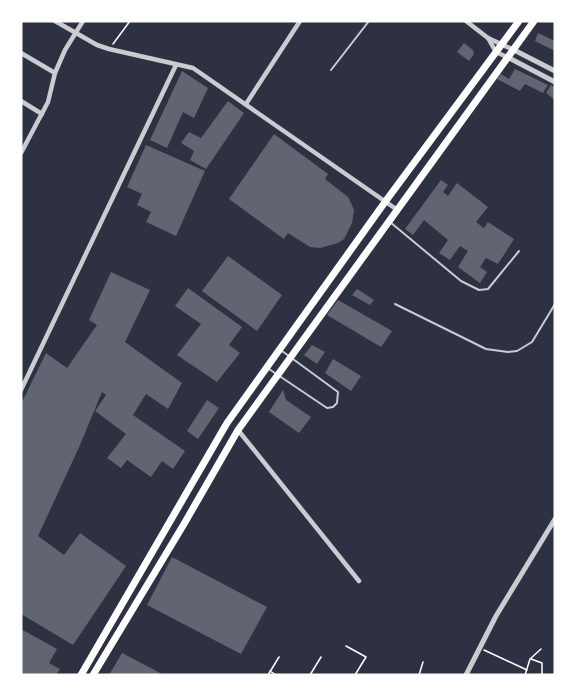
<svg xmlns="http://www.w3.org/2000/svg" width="576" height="696" viewBox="0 0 576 696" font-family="'Asap Condensed',sans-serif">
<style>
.building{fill:#626471}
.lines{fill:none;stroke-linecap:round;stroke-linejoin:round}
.path{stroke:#fff;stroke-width:1.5}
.service{stroke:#caccd0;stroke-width:2}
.minor{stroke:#caccd0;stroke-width:4.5}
.tertiary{stroke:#caccd0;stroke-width:5}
.primary{stroke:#fff;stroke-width:7}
</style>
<rect width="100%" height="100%" fill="#2d3142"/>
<g class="building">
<polygon points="538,33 555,41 555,51 535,41"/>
<polygon points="464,43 473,50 474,54 469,61 457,52"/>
<polygon points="515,69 548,85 543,93 525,84 520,91 497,79 501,74 509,79"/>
<polygon points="182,71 208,88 194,118 183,112 167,148 150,140"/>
<polygon points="551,85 555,88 555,100 546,93"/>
<polygon points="228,101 244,113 206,169 190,160 194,151 181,143 189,132 201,138"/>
<polygon points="274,134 328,174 325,179 348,197 351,203 354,210 352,223 344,239 338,243 320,248 310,247 288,233 284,239 229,199"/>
<polygon points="146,145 205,171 176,236 146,222 151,212 137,205 142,194 127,187"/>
<polygon points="441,180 448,185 443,192 448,196 457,183 488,207 476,222 484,228 488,222 514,239 498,264 486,258 480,267 487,272 480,283 458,267 468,251 460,246 450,260 439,253 448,240 424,220 413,235 405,229"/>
<polygon points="228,256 282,295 257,331 202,291"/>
<polygon points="111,272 150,290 125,342 182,383 168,409 146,394 133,415 185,451 173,469 162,461 151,477 127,460 121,468 107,458 126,434 95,411 106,395 102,392 80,445 38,536 64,555 80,533 126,566 73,645 21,614 21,404 46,353 67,368 97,325 89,320"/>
<polygon points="188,288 242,327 229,345 240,353 217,382 177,355 201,324 175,306"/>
<polygon points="357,289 374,300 370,305 352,295"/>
<polygon points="338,300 392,331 381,347 327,315"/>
<polygon points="312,345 325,352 317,364 304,355"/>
<polygon points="333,359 361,376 351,391 325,373"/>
<polygon points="283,390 286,400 311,417 299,433 269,412"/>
<polygon points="207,400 219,408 198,439 187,431"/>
<polygon points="172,557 267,607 241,654 147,605"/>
<polygon points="21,629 57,649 49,663 60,669 56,675 21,675"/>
<polygon points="122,653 164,675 109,675"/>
</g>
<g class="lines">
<g class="path">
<polyline points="113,44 130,21"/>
<polyline points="346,646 366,657 355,675"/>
<polyline points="484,650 527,670"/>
<polyline points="531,659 542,663 542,675"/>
<polyline points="270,671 276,675"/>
<polyline points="268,675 279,657"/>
<polyline points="310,675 321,657"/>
<polyline points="419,675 423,662"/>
<polyline points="525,675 530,659 541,649"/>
</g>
<g class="service">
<polyline points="331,70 369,21"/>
<polyline points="390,222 461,281 479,290 488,289 519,251"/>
<polyline points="395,304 486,349 508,352 517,351 532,342 555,304"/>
<polyline points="269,369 327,408 333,407 337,403 338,392 282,351"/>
</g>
<g class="minor">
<polyline points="55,21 97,45 109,49 193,68 396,209"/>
<polyline points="466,21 488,38 514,50"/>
<polyline points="488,38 496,52 509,58"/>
<polyline points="21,53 55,73"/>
<polyline points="21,101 42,114"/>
<polyline points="246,104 300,21"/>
<polyline points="21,153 48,102 55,73 65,50 83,21"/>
<polyline points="21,390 176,65"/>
<polyline points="238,430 359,581"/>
</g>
<g class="tertiary">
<polyline points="514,50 555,71"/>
<polyline points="509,58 555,82"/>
<polyline points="466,675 496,616 555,519"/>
</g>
<g class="primary">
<polyline points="81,675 227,423 385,202 519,21"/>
<polyline points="93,675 184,524 238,430 534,21"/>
</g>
</g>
<rect width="576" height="696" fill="none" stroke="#ffffff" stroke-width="45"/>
</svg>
